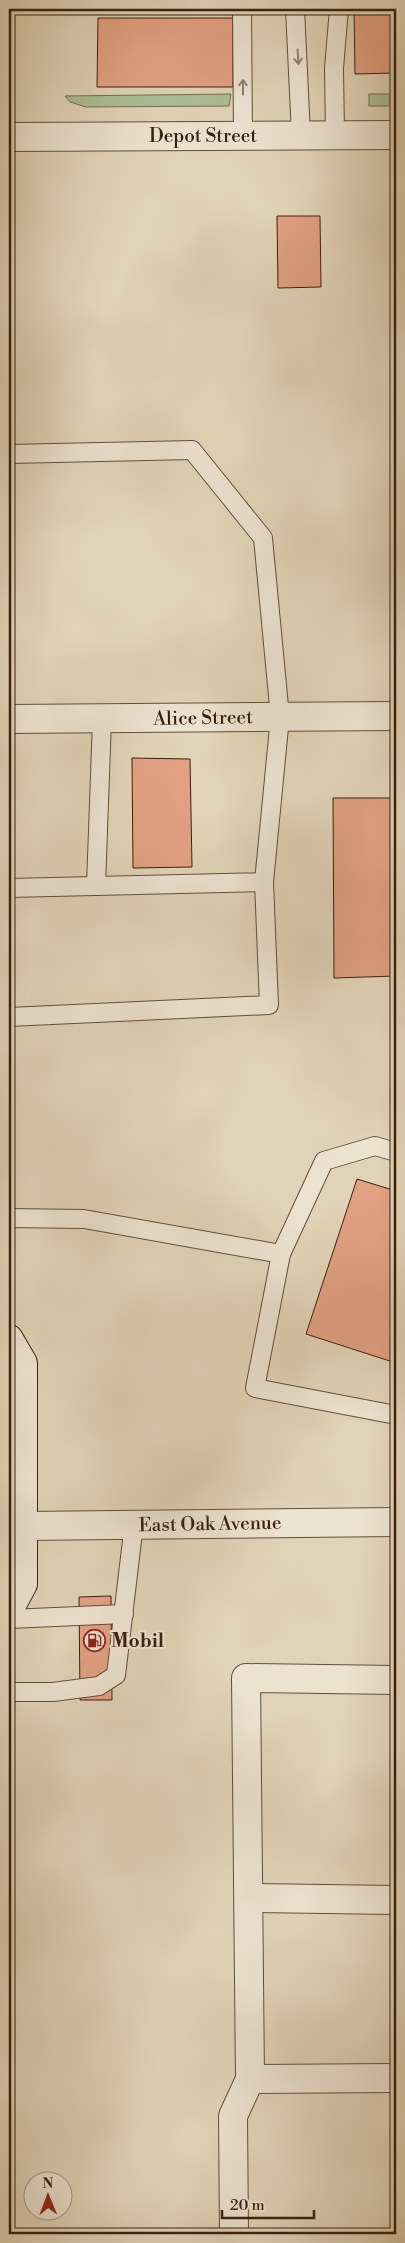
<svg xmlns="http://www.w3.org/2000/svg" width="405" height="2243" viewBox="0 0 405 2243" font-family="'Libre Bodoni',serif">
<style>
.green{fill:#acbe94;stroke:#736f52}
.building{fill:#e2a082;stroke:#3a200f}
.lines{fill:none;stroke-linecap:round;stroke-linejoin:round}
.lane-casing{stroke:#644d39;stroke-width:20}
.street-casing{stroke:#644d39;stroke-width:30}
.secondary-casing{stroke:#3a200f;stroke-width:30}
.lane{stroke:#ece2d0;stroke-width:18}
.street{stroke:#ece2d0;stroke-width:28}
.secondary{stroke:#ece2d0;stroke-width:28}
.oneway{stroke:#938170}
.labels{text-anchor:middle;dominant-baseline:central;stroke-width:4;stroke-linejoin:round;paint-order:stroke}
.street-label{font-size:19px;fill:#3a200f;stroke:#ece2d0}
.poi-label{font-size:19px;font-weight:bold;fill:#3a200f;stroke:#ece2d0;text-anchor:start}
</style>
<rect width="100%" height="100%" fill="#e1d3b7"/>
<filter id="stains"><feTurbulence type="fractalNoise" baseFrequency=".004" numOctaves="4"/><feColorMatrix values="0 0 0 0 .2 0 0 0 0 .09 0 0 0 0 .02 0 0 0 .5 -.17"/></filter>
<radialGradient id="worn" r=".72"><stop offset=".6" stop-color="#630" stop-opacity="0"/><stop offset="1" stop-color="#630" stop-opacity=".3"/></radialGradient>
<g class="green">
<polygon points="231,94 229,106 86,107 70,102 65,96"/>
<rect x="369" y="94" width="27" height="12"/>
</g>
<g class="building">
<polygon points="354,9 396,9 396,73 355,74"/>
<polygon points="98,18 233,18 233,87 97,87"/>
<polygon points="277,216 320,216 321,287 278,288"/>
<polygon points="132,758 190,759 192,867 133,868"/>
<polygon points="333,798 396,798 396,976 334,978"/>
<polygon points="357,1179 396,1191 396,1363 306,1334"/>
<polygon points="111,1596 112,1700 80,1700 79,1597"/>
</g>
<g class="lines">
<defs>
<g id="lane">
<polyline points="242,9 243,136"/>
<polyline points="295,9 301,135"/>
<polyline points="335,135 334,68 339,9"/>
<polyline points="9,454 192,450 263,538 280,717 264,882 9,888"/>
<polyline points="96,886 102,719"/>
<polyline points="9,1017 269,1005 264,882"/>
<polyline points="396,1152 375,1146 324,1161 281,1254 255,1388 396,1415"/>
<polyline points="9,1218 84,1219 281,1254"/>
<polyline points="9,1619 124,1614"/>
<polyline points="9,1692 53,1692 99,1686 116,1675 134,1524"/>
</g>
<g id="street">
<polyline points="9,137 396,135"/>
<polyline points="9,719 396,716"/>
<polyline points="23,1526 396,1522"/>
<polyline points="249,1898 396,1900"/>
<polyline points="250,2079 396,2078"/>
<polyline points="234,2234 233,2116 250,2079 246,1678 396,1680"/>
</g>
<polyline id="secondary" points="9,1339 23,1363 23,1584 9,1610"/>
</defs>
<use href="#lane" class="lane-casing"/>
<use href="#street" class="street-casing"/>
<use href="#secondary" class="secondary-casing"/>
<use href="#lane" class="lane"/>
<use href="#street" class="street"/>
<use href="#secondary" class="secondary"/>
</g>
<defs><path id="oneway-shaft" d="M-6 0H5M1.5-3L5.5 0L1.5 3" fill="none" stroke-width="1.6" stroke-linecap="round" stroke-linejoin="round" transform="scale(1.25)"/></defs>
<g class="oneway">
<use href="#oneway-shaft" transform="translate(298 57) rotate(87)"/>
<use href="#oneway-shaft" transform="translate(243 87) rotate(-90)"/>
</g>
<defs>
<symbol id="fuel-ring" viewBox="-11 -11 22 22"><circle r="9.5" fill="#ece2d0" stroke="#8f2418" stroke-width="1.5"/><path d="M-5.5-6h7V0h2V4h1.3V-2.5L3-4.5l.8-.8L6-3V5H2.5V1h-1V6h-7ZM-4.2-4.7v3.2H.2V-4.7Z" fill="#8f2418"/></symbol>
</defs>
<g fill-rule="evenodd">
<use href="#fuel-ring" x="82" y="1628" width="25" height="25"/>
</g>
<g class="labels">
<g class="street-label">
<text x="203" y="136">Depot Street</text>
<text transform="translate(203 718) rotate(-1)">Alice Street</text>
<text transform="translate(210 1524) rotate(-1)">East Oak Avenue</text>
</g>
<g class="poi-label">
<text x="111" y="1641">Mobil</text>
</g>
</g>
<rect width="405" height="2243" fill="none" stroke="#e1d3b7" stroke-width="30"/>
<rect x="10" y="10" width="385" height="2223" fill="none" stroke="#3a200f" stroke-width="2.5"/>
<rect x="15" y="15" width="375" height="2213" fill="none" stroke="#3a200f"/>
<g transform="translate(48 2196) rotate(359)"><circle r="24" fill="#ece2d0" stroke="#a59483"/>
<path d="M0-4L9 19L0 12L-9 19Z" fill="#8f2418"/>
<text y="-8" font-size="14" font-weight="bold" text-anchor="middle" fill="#3a200f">N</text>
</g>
<path d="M222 2210v8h92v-8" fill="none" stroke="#3a200f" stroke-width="2.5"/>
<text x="230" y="2210" font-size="15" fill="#3a200f" stroke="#ece2d0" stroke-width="4" paint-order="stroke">20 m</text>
<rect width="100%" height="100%" filter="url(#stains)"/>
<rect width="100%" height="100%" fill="url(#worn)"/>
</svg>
